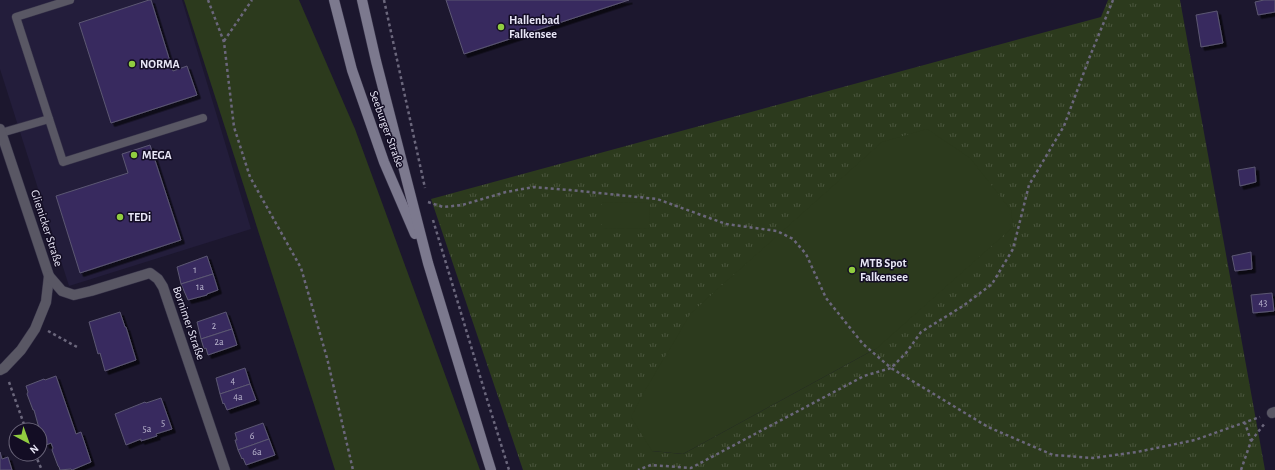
<svg xmlns="http://www.w3.org/2000/svg" width="1275" height="470" viewBox="0 0 1275 470" font-family="'Alegreya Sans',sans-serif">
<style>
.built{fill:#231d3b}
.grass{fill:url(#grass-tufts);fill-rule:evenodd}
.park{fill:#2c3a1d}
.building{fill:#382c5e;stroke:#5c5773;filter:url(#shadow)}
.lines{fill:none;stroke-linecap:round;stroke-linejoin:round}
.lane-casing{stroke:#38344a;stroke-width:9}
.street-casing{stroke:#38344a;stroke-width:11}
.secondary-casing{stroke:#38344a;stroke-width:11}
.path{stroke:#6b677c;stroke-width:2.5;stroke-dasharray:3 3;stroke-linecap:butt}
.lane{stroke:#595764;stroke-width:8}
.street{stroke:#595764;stroke-width:10}
.secondary{stroke:#7c798e;stroke-width:10}
.poi-dot{fill:#91cd40;stroke:#130d24;stroke-width:1.5}
.labels{text-anchor:middle;dominant-baseline:central;stroke-width:3;stroke-linejoin:round;paint-order:stroke}
.number-label{font-size:10px;fill:#bbb7cf}
.poi-label{font-size:12px;font-weight:bold;fill:#e7e5f5;stroke:#130d24;text-anchor:start}
.street-label{font-size:12px;fill:#e7e5f5;stroke:#130d24}
</style>
<defs>
<pattern id="grass-tufts" width="24" height="20" patternUnits="userSpaceOnUse"><rect width="24" height="20" fill="#2c3a1d"/><path d="M3 7l-1-3M5 7V3M7 7l1-3M15 17l-1-3M17 17v-4M19 17l1-3" fill="none" stroke="#4b563e"/></pattern>
<filter id="shadow"><feDropShadow dx="3.5" dy="3.5" stdDeviation="0" flood-color="#0009"/></filter>
</defs>
<rect width="100%" height="100%" fill="#1c172e"/>
<polygon class="built" points="0,0 182,0 251,229 69,286 0,69"/>
<path class="grass" d="M1108,0H1180L1265,470H523L431,199L1101,17ZM877,348L683,454L652,451Z"/>
<g class="park">
<polygon points="184,0 299,0 355,129 480,470 335,470"/>
<polygon points="927,129 970,158 1011,210 1013,227 877,348 683,454 652,451 631,417 644,392 691,313 882,142"/>
<polygon points="602,202 650,203 649,229 602,228"/>
</g>
<g class="building">
<polygon points="149,0 151,0 173,71 187,66 197,95 111,123 79,23"/>
<polygon points="446,0 629,0 464,54"/>
<polygon points="1264,0 1275,0 1275,12 1258,15 1255,2"/>
<polygon points="1217,11 1223,43 1201,47 1196,15"/>
<polygon points="150,145 181,240 80,273 56,196 128,173 122,154"/>
<polygon points="1255,167 1256,182 1240,186 1238,170"/>
<polygon points="1251,252 1252,269 1235,271 1232,256"/>
<polygon points="207,256 213,274 181,284 177,267"/>
<polygon points="213,274 218,290 207,294 207,295 188,300 181,284"/>
<polygon points="1272,293 1274,311 1253,313 1251,295"/>
<polygon points="120,312 125,327 126,327 136,360 105,371 100,353 98,354 89,322"/>
<polygon points="226,312 232,329 201,339 197,322"/>
<polygon points="232,329 237,345 208,355 206,348 204,349 201,339"/>
<polygon points="245,368 250,384 220,394 216,378"/>
<polygon points="56,376 76,434 81,432 91,462 72,470 71,469 60,470 59,467 58,466 52,450 53,448 51,443 46,445 44,439 42,439 34,410 33,410 27,394 28,392 26,386 44,379 45,380"/>
<polygon points="250,384 256,400 227,410 224,403 223,404 220,394"/>
<polygon points="161,398 172,429 156,434 157,436 141,441 141,439 126,445 115,414 145,402 146,403"/>
<polygon points="263,423 269,439 238,450 235,440 237,440 235,433"/>
<polygon points="269,439 275,455 246,465 243,458 242,459 238,450"/>
<polygon points="0,452 2,459 8,457 12,470 0,470"/>
</g>
<g class="lines">
<defs>
<g id="lane">
<polyline points="49,119 63,162 203,118"/>
<polyline points="1,133 49,119 16,17 70,0"/>
</g>
<g id="street">
<polyline points="0,129 49,276 46,302 35,329 21,350 4,368 0,370"/>
<polyline points="49,276 62,291 74,295 91,291 150,273 158,279 163,287 225,470"/>
<polyline points="1272,413 1275,412"/>
</g>
<g id="secondary">
<polyline points="334,0 352,70 384,162 415,234"/>
<polyline points="362,0 376,61 428,263 486,454 491,470"/>
</g>
</defs>
<use href="#lane" class="lane-casing"/>
<use href="#street" class="street-casing"/>
<use href="#secondary" class="secondary-casing"/>
<g class="path">
<polyline points="208,0 224,42 234,127 250,177 301,268 327,358 353,470"/>
<polyline points="384,0 425,188"/>
<polyline points="1113,0 1090,56 1064,126 1029,185 1013,249 992,284 963,306 921,332 906,353 891,368 988,427 1053,455 1093,458 1137,452 1195,440 1260,417"/>
<polyline points="224,41 252,0"/>
<polyline points="428,202 443,207 462,205 506,192 534,187 570,190 657,199 726,224 777,231 793,239 806,254 826,298 863,344 891,368 864,376 691,468 651,465 638,470"/>
<polyline points="433,220 486,396 509,470"/>
<polyline points="48,331 77,347"/>
<polyline points="9,382 26,430"/>
<polyline points="1251,441 1265,423"/>
<polyline points="35,454 41,468"/>
<polyline points="1241,470 1251,441 1245,423"/>
</g>
<use href="#lane" class="lane"/>
<use href="#street" class="street"/>
<use href="#secondary" class="secondary"/>
</g>
<g class="poi-dot">
<circle cx="501" cy="27" r="4"/>
<circle cx="132" cy="64" r="4"/>
<circle cx="134" cy="155" r="4"/>
<circle cx="120" cy="217" r="4"/>
<circle cx="852" cy="270" r="4"/>
</g>
<g class="labels">
<g class="number-label">
<text x="195" y="270">1</text>
<text x="200" y="287">1a</text>
<text x="1263" y="303">43</text>
<text x="214" y="326">2</text>
<text x="219" y="342">2a</text>
<text x="233" y="381">4</text>
<text x="238" y="397">4a</text>
<text x="163" y="423">5</text>
<text x="147" y="429">5a</text>
<text x="252" y="436">6</text>
<text x="257" y="452">6a</text>
</g>
<g class="poi-label">
<text x="509" y="20">Hallenbad<tspan x="509" dy="14">Falkensee</tspan></text>
<text x="140" y="64">NORMA</text>
<text x="142" y="155">MEGA</text>
<text x="128" y="217">TEDi</text>
<text x="860" y="263">MTB Spot<tspan x="860" dy="14">Falkensee</tspan></text>
</g>
<g class="street-label">
<text transform="translate(387 129) rotate(70)">Seeburger Straße</text>
<text transform="translate(47 228) rotate(72)">Glienicker Straße</text>
<text transform="translate(189 323) rotate(71)">Bornimer Straße</text>
</g>
</g>
<g transform="translate(28 442) rotate(139)"><circle r="19" fill="#130d24" stroke="#686378"/>
<path d="M0-3L7 15L0 10L-7 15Z" fill="#91cd40"/>
<text y="-6" font-size="11" font-weight="bold" text-anchor="middle" fill="#e7e5f5">N</text>
</g>
</svg>
